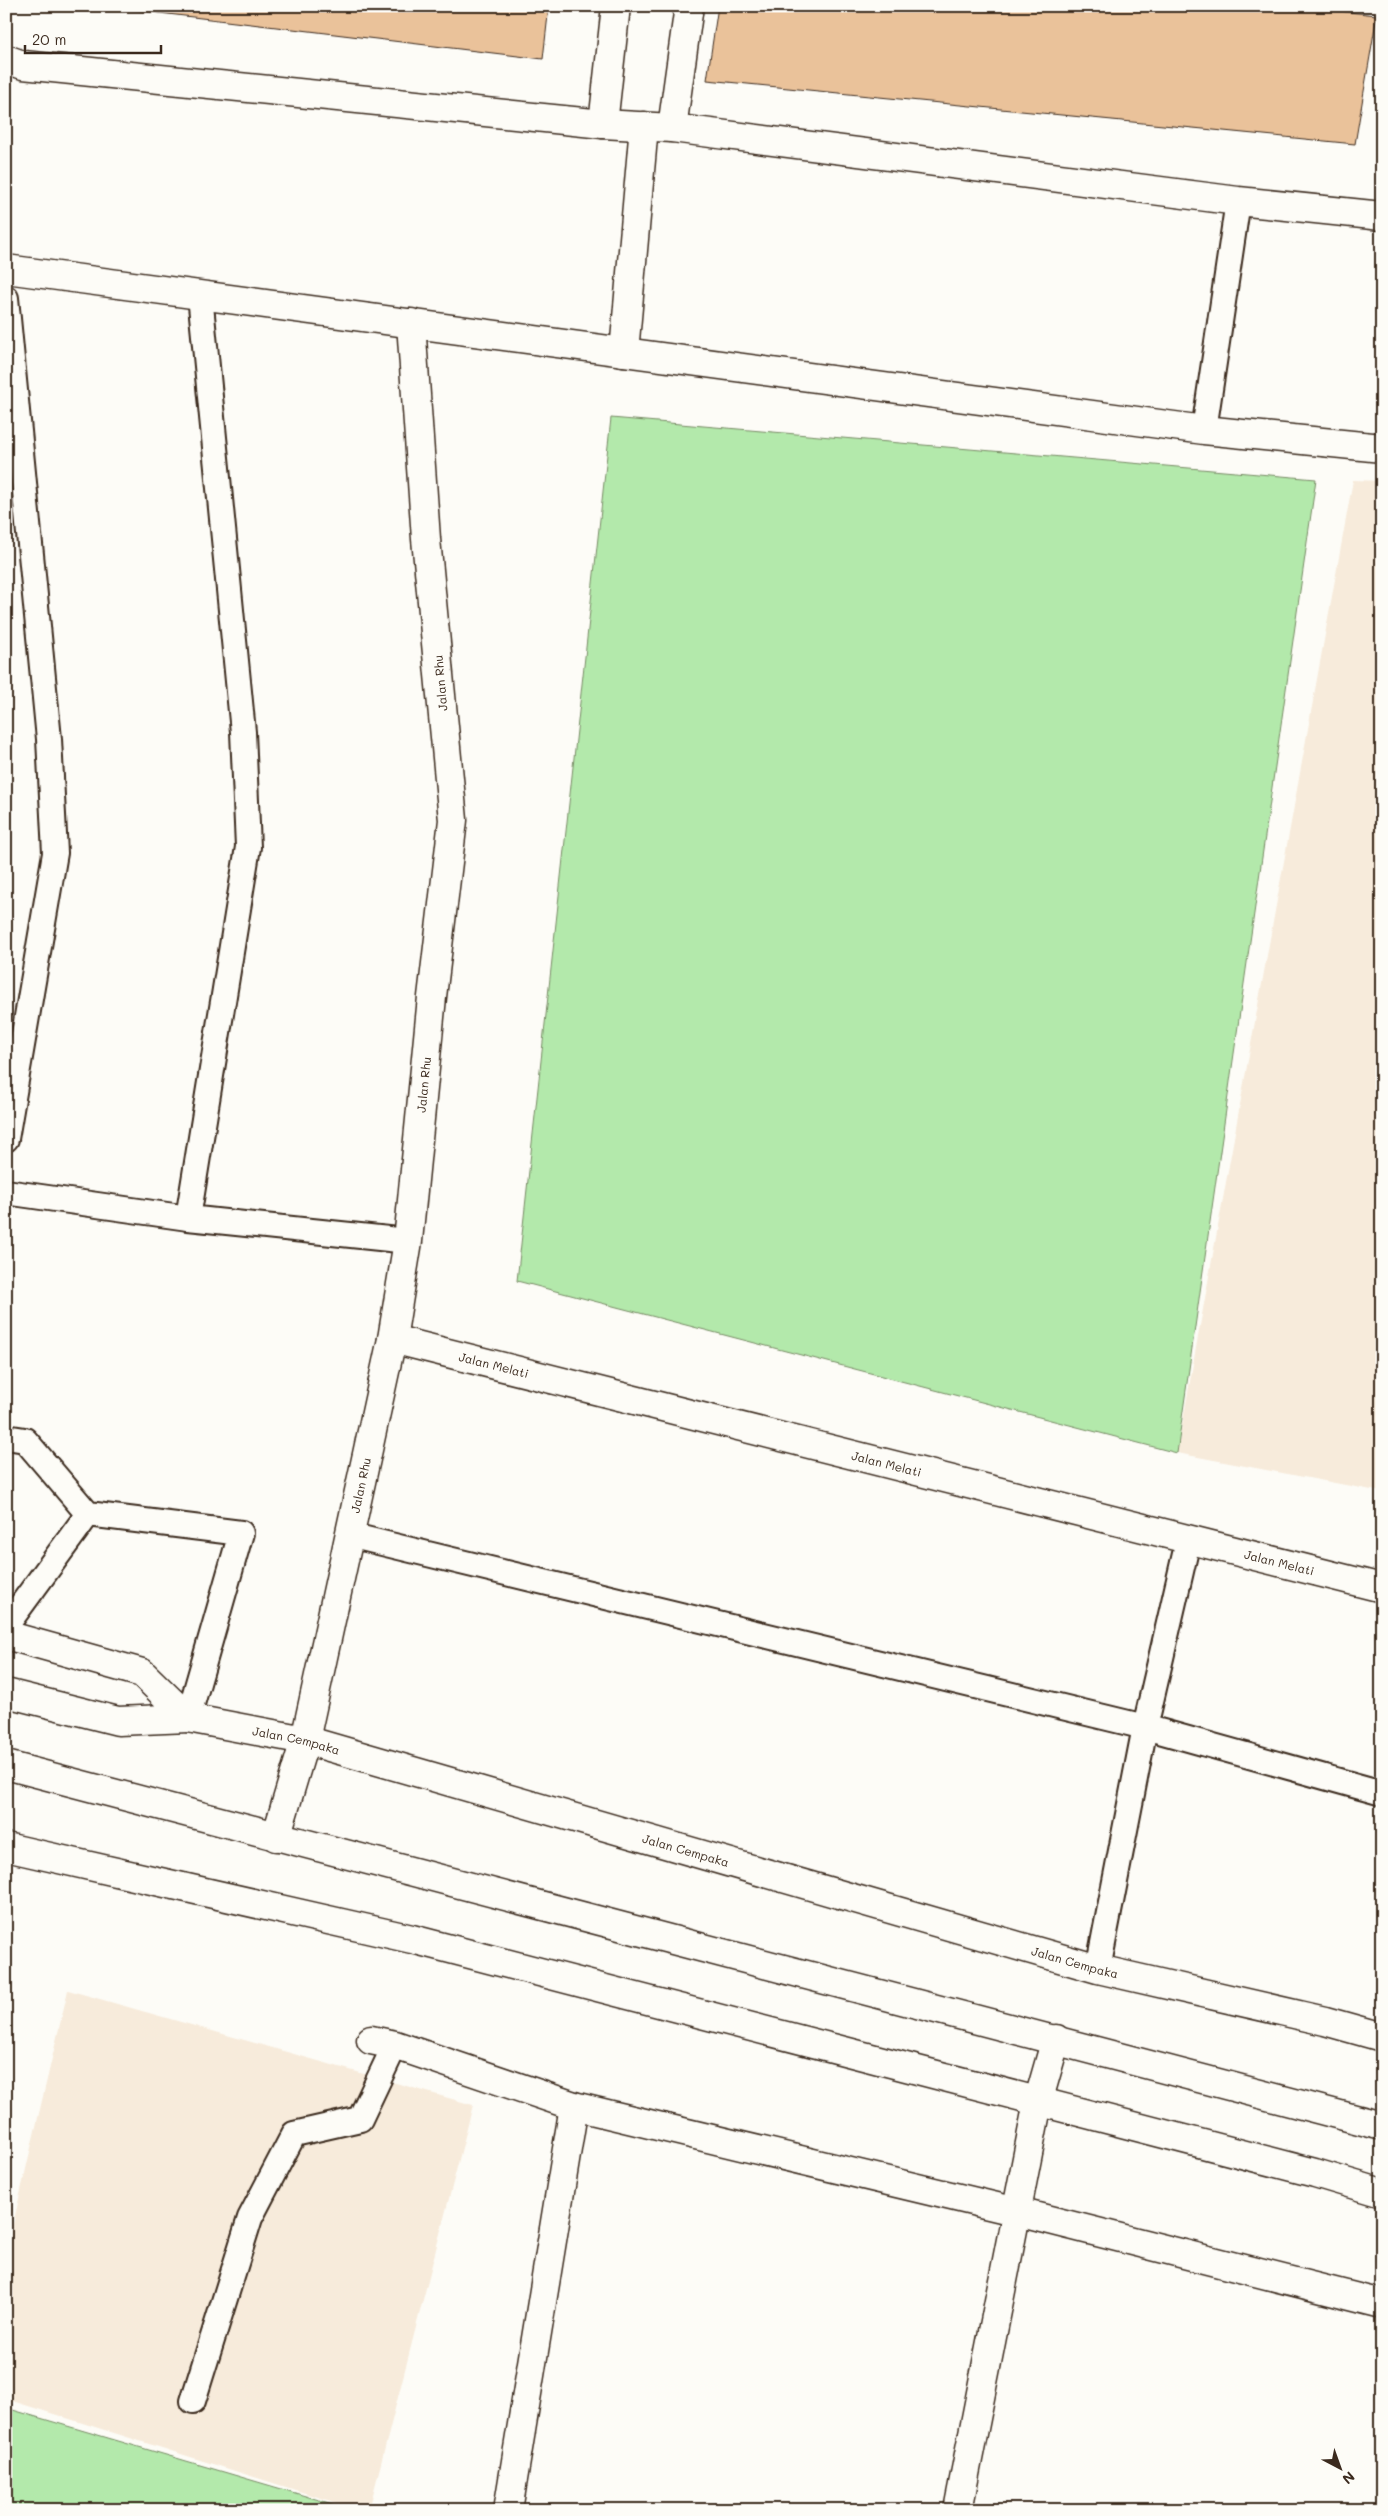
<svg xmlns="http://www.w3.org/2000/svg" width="1388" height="2516" viewBox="0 0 1388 2516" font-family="Mali,sans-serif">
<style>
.built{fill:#f7ebdb}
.green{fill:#b3e9ab;stroke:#778a64}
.building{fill:#eac29a;stroke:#3b2a1e}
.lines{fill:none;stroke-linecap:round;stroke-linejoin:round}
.lane-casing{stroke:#3b2a1e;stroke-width:28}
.street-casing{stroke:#3b2a1e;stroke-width:31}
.secondary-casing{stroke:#3b2a1e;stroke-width:31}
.lane{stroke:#fdfcf7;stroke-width:24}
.street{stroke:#fdfcf7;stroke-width:28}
.secondary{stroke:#fdfcf7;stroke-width:28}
.labels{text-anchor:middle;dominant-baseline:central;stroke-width:4;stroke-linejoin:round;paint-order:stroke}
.street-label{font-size:12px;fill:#3b2a1e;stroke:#fdfcf7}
</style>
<rect width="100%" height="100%" fill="#fdfcf7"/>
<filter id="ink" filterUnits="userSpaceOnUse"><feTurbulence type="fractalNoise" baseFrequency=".02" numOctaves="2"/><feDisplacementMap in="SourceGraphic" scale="10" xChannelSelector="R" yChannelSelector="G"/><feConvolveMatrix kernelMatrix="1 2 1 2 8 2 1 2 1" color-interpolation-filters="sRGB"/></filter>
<g filter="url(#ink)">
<g class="built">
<polygon points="1353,480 1382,481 1382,1492 1177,1453"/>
<polygon points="68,1990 473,2105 369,2510 359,2510 6,2399 6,2254"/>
</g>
<g class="green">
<polygon points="611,418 1316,479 1177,1453 517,1281"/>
<polygon points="6,2408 353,2510 6,2510"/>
</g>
<g class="building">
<polygon points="101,6 549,6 543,59"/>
<polygon points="718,6 1290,6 1377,15 1355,144 707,80"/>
</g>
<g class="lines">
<defs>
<g id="lane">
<polyline points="6,298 49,739 55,853 6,1139"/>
<polyline points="1204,430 1238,201"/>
<polyline points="6,1192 188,1218 408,1241"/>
<polyline points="188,1218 248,847 243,732 200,295"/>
<polyline points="6,1437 25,1440 88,1514 241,1533 188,1718"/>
<polyline points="349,1535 1145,1727 1382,1793"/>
<polyline points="6,1626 88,1514"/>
<polyline points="1098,1969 1145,1727 1188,1541"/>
<polyline points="193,2401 250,2218 294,2134 360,2119 395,2045"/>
</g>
<g id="street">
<polyline points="6,59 23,65 603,124 672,128 1238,201 1382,216"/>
<polyline points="603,124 616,6"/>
<polyline points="672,128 689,6"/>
<polyline points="6,269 1204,430 1382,448"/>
<polyline points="624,352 644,126"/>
<path id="s1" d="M392,1339L1382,1588"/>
<path id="s2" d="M6,1635L142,1673L188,1718L305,1740L1098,1969L1325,2021L1382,2037"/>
<polyline points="6,1693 118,1721 188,1718"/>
<path id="s3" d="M276,1837L305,1740L392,1339L408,1241L432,997L453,820L426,539L411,323"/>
<polyline points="371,2040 395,2045 574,2106 1018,2212 1382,2304"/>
<polyline points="508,2510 574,2106"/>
<polyline points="958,2510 1038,2102 1056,2039"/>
</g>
<g id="secondary">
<polyline points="6,1765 1382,2126"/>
<polyline points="6,1847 412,1939 1315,2173 1382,2193"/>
</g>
</defs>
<use href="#lane" class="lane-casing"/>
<use href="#street" class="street-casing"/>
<use href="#secondary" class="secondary-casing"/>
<use href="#lane" class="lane"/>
<use href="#street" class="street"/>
<use href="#secondary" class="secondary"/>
</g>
</g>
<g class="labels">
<g class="street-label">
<text transform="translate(440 683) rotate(-95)">Jalan Rhu</text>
<text stroke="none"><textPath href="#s3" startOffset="768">Jalan Rhu</textPath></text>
<text stroke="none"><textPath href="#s1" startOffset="105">Jalan Melati</textPath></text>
<text stroke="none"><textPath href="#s1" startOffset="510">Jalan Melati</textPath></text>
<text stroke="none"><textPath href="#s3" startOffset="362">Jalan Rhu</textPath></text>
<text stroke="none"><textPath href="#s1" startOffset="915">Jalan Melati</textPath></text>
<text stroke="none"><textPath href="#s2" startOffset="316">Jalan Cempaka</textPath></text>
<text stroke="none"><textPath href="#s2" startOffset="721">Jalan Cempaka</textPath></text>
<text stroke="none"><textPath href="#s2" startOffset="1126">Jalan Cempaka</textPath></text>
</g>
</g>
<rect width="1388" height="2516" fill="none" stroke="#fdfcf7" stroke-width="25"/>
<rect x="12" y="12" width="1363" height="2491" fill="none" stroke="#3b2a1e" stroke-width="2" filter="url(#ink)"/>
<g transform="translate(1340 2468) rotate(139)" stroke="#fdfcf7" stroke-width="4" paint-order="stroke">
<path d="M0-4L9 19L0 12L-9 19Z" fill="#3b2a1e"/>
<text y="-8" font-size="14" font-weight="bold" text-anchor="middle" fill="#3b2a1e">N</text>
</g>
<path d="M25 45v8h136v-8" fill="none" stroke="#3b2a1e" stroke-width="2.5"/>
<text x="32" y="45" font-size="15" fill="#3b2a1e" stroke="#fdfcf7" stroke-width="4" paint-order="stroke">20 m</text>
</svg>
